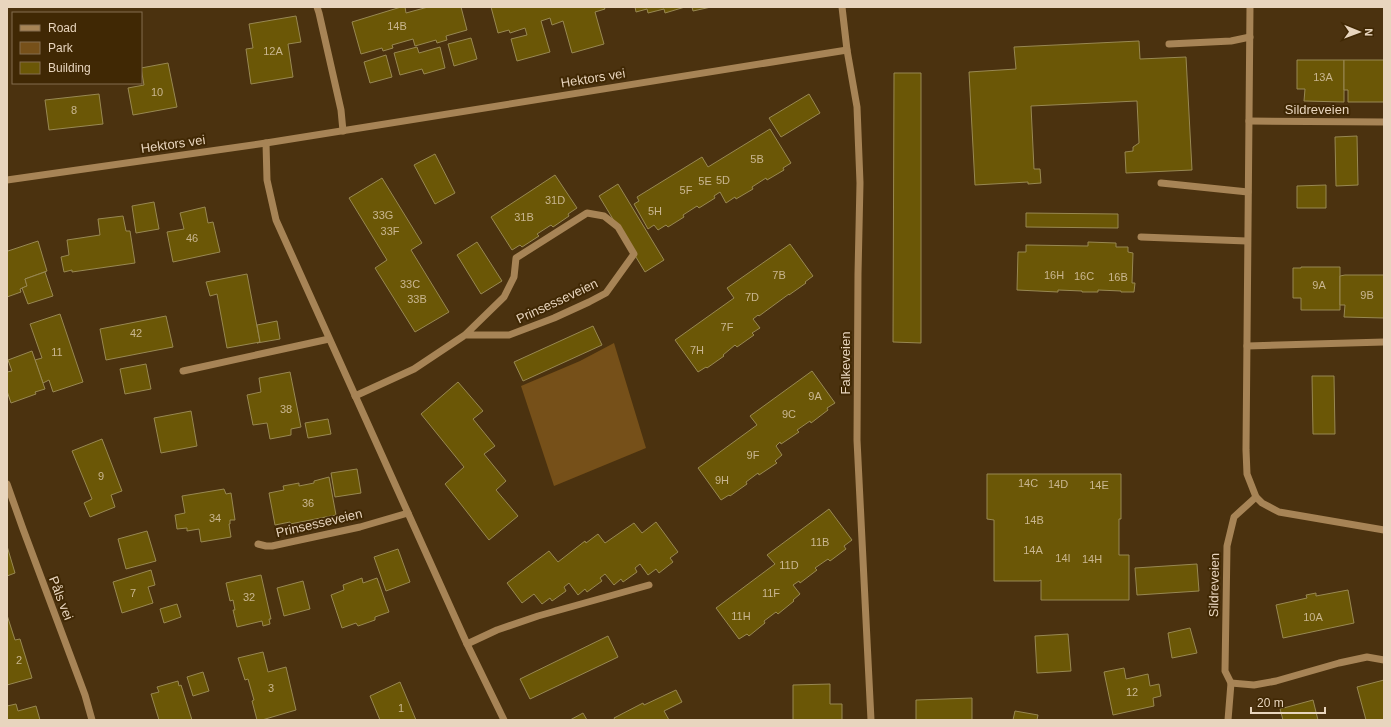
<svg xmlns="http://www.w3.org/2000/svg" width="1391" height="727" viewBox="0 0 1391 727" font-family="Helvetica,sans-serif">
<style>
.green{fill:#765019}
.building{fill:#6b5706;stroke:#988852}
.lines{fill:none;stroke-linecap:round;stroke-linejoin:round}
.minor{stroke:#a78456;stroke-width:7}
.labels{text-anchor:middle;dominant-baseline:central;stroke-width:4;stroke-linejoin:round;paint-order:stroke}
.number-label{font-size:11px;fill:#c9b690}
.street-label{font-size:13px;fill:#e8d5be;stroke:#402804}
</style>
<rect width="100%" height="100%" fill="#4b320f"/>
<polygon class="green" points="614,343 646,448 554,486 521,386 580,361"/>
<g class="building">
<polygon points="401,7 405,7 406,13 428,7 461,7 467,30 446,36 447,40 437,43 436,40 415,46 413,39 392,45 393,48 383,51 382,48 361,54 352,22"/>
<polygon points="491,7 604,7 605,9 595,12 604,44 572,53 563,21 552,25 550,18 541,21 550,52 517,61 511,39 527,35 525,28 510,33 509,30 498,33"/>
<polygon points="635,7 685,7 665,13 664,9 648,13 647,9 636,12"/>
<polygon points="692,7 711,7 693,11"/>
<polygon points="296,16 301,42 288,44 293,77 251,84 246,49 253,48 249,24"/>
<polygon points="471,38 477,59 454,66 448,44"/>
<polygon points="1139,41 1140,59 1186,57 1192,170 1126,173 1125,152 1133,151 1133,147 1139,143 1137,101 1031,106 1034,169 1040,169 1041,183 1028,184 1028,182 975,185 969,72 1016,69 1014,47"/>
<polygon points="417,47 419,53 440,47 445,68 424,74 422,69 400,75 394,53"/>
<polygon points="386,55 392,77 370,83 364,62"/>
<polygon points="1297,60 1344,60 1344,102 1304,101 1305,89 1297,89"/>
<polygon points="1344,60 1384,60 1384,102 1348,102 1348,90 1344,90"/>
<polygon points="168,63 177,107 133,115 128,88 144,85 141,68"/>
<polygon points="894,73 921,73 921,343 893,342"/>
<polygon points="99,94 103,124 49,130 45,100"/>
<polygon points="809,94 820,113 781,137 769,118"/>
<polygon points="770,129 791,163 783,168 784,170 767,180 766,178 752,187 753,189 736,199 735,197 726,203 720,192 714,196 715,198 699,208 697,206 683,215 684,217 668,227 666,225 658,230 654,225 648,229 634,204 639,201 637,197 702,157 708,167"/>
<polygon points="1357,136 1358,185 1336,186 1335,137"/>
<polygon points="435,154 455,193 435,204 414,165"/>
<polygon points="555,175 577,208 568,214 569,216 553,227 551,225 537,234 539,236 522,247 520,245 512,250 491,217"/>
<polygon points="382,178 422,243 411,250 449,312 415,332 375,268 387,260 349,198"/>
<polygon points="618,184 664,260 645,272 599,196"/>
<polygon points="1326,185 1326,208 1297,208 1297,186"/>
<polygon points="154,202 159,229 136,233 132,206"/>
<polygon points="205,207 208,223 213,222 220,252 173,262 167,232 184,229 180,213"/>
<polygon points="1026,213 1118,214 1118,228 1026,227"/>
<polygon points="123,216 126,231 130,231 135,263 72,272 72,270 64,272 61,257 69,255 67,240 100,235 98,219"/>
<polygon points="38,241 47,271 25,279 27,286 20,289 21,292 7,297 7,249 8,251"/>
<polygon points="477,242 502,281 481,294 457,255"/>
<polygon points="1088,242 1116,243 1116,247 1128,247 1128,252 1133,253 1132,283 1135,283 1134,292 1121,292 1121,291 1098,290 1098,292 1082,292 1082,291 1058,290 1058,292 1017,290 1018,252 1026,252 1026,245 1088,246"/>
<polygon points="790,244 813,276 805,282 806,283 789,295 789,294 759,316 758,315 753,319 760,328 752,333 754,335 737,347 735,345 723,355 724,356 707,368 706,367 698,372 675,340 734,298 727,288"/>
<polygon points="1301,267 1340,267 1340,310 1301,310 1301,298 1293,298 1293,268 1301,268"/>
<polygon points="45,272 53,296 28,304 22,288 27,286 25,279"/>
<polygon points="247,274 260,342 227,348 217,294 210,296 206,282"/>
<polygon points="1345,275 1384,275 1384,318 1344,317 1345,305 1340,305 1340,276"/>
<polygon points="60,314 83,382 53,392 49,380 43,383 35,360 42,358 30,324"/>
<polygon points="166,316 173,347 106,360 100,329"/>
<polygon points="277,321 280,339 257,343 260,342 257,325"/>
<polygon points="593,326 602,345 523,381 514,362"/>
<polygon points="32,351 45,389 35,392 36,394 11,403 7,391 7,372 12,371 8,360"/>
<polygon points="146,364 151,389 125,394 120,369"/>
<polygon points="812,371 835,403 827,408 828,410 811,423 810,421 797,430 799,432 781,444 780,442 776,446 782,455 775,461 777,463 759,475 758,473 746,482 747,484 730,496 729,495 721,500 698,468 757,425 750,416"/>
<polygon points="290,372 301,427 291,429 291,435 270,439 267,423 253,425 247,395 261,392 259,378"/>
<polygon points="1312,376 1334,376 1335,434 1313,434"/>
<polygon points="458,382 483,411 473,419 495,446 484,454 506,481 496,490 518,516 489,540 445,484 464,467 421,414"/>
<polygon points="191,411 197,446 161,453 154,418"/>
<polygon points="328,419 331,434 308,438 305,423"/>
<polygon points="102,439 122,491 111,495 115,507 90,517 84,503 92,499 72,451"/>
<polygon points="357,469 361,493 335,497 331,473"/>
<polygon points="987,474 1121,474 1121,519 1119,519 1119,555 1129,555 1129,600 1041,600 1041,580 1039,581 994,581 994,520 987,519"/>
<polygon points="329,477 336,515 290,524 290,522 275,525 269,493 284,490 283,486 299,483 299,486 314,483 314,481"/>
<polygon points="224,489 226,494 231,493 235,520 230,520 230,524 229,524 231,537 201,542 199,529 187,531 187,528 177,529 175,515 185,513 182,496"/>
<polygon points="829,509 852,540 844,546 846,549 830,561 828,559 815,568 817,570 800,583 799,581 793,585 800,594 793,600 794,601 778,614 776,612 764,621 765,623 749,636 747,634 739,639 716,608 775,564 767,555"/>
<polygon points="656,522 678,552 670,558 673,562 659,573 656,569 648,575 640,564 635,568 637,572 623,582 621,579 614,585 605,574 600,578 602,581 587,592 585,589 578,595 569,583 564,587 566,591 552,601 550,598 542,604 534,594 522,603 507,583 549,551 558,562 585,541 586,543 598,534 605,543 634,523 642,533"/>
<polygon points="147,531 156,561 126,569 118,539"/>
<polygon points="7,546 15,573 7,576"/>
<polygon points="398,549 410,582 386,591 374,557"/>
<polygon points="1197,564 1199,591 1137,595 1135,568"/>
<polygon points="151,570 155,585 148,587 153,603 122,613 113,582"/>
<polygon points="261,575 271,619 269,619 270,624 263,626 262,621 237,627 233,610 235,610 233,600 230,601 226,583"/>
<polygon points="362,578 363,583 377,578 389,612 375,617 375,620 358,626 356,623 342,628 331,595 344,590 343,585"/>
<polygon points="303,581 310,609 284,616 277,588"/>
<polygon points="1348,590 1354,623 1283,638 1276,605 1307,598 1306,595 1316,593 1316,596"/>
<polygon points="177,604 181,617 164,623 160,609"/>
<polygon points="7,615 15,640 20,639 32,678 7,685"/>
<polygon points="1190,628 1197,653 1172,658 1168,633"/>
<polygon points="1068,634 1071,671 1037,673 1035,636"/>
<polygon points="608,636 618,657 530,699 520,679"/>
<polygon points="263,652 268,672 286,667 296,710 262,720 257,720 252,701 254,700 248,679 245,680 238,658"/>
<polygon points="1124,668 1126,679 1148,674 1150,686 1159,684 1161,696 1153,698 1154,706 1113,715 1104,672"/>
<polygon points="203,672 209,691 193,696 187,677"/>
<polygon points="1384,680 1384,720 1366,720 1357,687"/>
<polygon points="178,681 179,686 181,685 192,720 159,720 151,694 159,692 157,687"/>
<polygon points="400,682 416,720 380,720 370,696"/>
<polygon points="830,684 830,704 842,704 842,720 793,720 793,685"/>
<polygon points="676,690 682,702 664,711 669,720 615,720 614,718 643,703 644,705"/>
<polygon points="972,698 972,720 916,720 916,700"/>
<polygon points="1313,700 1318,720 1283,720 1280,709"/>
<polygon points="16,704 18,711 36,706 40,720 7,720 7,706"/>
<polygon points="1015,711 1038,715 1037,720 1013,720"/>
<polygon points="583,713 587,720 570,720"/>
</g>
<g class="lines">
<g class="minor">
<polyline points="317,7 319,13 341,110 343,131"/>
<polyline points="842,7 847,50 857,107 860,183 858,274 857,440 871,720"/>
<polyline points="1250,7 1246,450 1247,474 1256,497 1262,503 1279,512 1384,530"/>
<polyline points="1169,44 1231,41 1250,37"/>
<polyline points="1249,121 1384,122"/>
<polyline points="266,143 267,180 276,220 467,644 504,720"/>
<polyline points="7,180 266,143 847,50"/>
<polyline points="1161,183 1248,192"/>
<polyline points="1141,237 1247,241"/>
<polyline points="1247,346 1384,342"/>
<polyline points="183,371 329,339"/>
<polyline points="355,396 414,369 465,335 509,335 554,318 589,302 606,293 634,254 618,227 604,216 587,213 516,258 514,277 504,297 465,335"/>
<polyline points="7,484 23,529 85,695 92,720"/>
<polyline points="258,544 266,546 272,546 360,527 408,513"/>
<polyline points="467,644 497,630 538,616 649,585"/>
<polyline points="1231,683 1254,685 1276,681 1339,663 1367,657 1384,660"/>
<polyline points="1228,720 1231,683 1225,671 1227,546 1234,517 1256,497"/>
</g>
</g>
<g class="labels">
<g class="number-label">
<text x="397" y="26">14B</text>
<text x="273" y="51">12A</text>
<text x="1323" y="77">13A</text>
<text x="157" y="92">10</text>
<text x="74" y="110">8</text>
<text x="757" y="159">5B</text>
<text x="723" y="180">5D</text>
<text x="705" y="181">5E</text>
<text x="686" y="190">5F</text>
<text x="555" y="200">31D</text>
<text x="655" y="211">5H</text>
<text x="383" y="215">33G</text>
<text x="524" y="217">31B</text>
<text x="390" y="231">33F</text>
<text x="192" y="238">46</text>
<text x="779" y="275">7B</text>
<text x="1054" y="275">16H</text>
<text x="1084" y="276">16C</text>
<text x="1118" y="277">16B</text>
<text x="410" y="284">33C</text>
<text x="1319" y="285">9A</text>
<text x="1367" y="295">9B</text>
<text x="752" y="297">7D</text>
<text x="417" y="299">33B</text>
<text x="727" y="327">7F</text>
<text x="136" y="333">42</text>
<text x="697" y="350">7H</text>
<text x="57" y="352">11</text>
<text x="815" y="396">9A</text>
<text x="286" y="409">38</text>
<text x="789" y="414">9C</text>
<text x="753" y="455">9F</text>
<text x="101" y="476">9</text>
<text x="722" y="480">9H</text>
<text x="1028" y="483">14C</text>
<text x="1058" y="484">14D</text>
<text x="1099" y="485">14E</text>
<text x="308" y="503">36</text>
<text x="215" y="518">34</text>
<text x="1034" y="520">14B</text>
<text x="820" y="542">11B</text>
<text x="1033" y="550">14A</text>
<text x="1063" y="558">14I</text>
<text x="1092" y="559">14H</text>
<text x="789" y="565">11D</text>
<text x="133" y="593">7</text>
<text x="771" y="593">11F</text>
<text x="249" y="597">32</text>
<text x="741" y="616">11H</text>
<text x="1313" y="617">10A</text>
<text x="19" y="660">2</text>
<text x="271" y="688">3</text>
<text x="1132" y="692">12</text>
<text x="401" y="708">1</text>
</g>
<g class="street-label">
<text transform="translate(593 78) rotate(-9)">Hektors vei</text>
<text x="1317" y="109">Sildreveien</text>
<text transform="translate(173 144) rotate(-8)">Hektors vei</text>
<text transform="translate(557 301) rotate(-25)">Prinsesseveien</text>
<text transform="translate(845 363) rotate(-90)">Falkeveien</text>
<text transform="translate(319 523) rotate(-13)">Prinsesseveien</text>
<text transform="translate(1214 585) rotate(-89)">Sildreveien</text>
<text transform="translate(61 598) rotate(69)">Påls vei</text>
</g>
</g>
<rect width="1391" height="727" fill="none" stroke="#e8d5be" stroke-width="16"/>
<rect x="12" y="12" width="130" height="72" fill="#402804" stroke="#836d4e"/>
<rect x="20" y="25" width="20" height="6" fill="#a78456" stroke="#836d4e"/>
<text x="48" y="32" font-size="12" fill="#e8d5be">Road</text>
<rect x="20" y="42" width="20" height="12" fill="#765019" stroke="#836d4e"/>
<text x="48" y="52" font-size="12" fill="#e8d5be">Park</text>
<rect x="20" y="62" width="20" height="12" fill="#6b5706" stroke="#836d4e"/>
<text x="48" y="72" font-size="12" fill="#e8d5be">Building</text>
<g transform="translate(1359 32) rotate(91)" stroke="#402804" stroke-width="3" paint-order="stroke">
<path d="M0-3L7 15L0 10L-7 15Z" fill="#e8d5be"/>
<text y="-6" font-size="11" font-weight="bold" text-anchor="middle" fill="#e8d5be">N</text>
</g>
<path d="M1251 707v6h74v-6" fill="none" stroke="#e8d5be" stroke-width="2"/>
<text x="1257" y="707" font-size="12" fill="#e8d5be" stroke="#402804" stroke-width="3" paint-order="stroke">20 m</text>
</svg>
